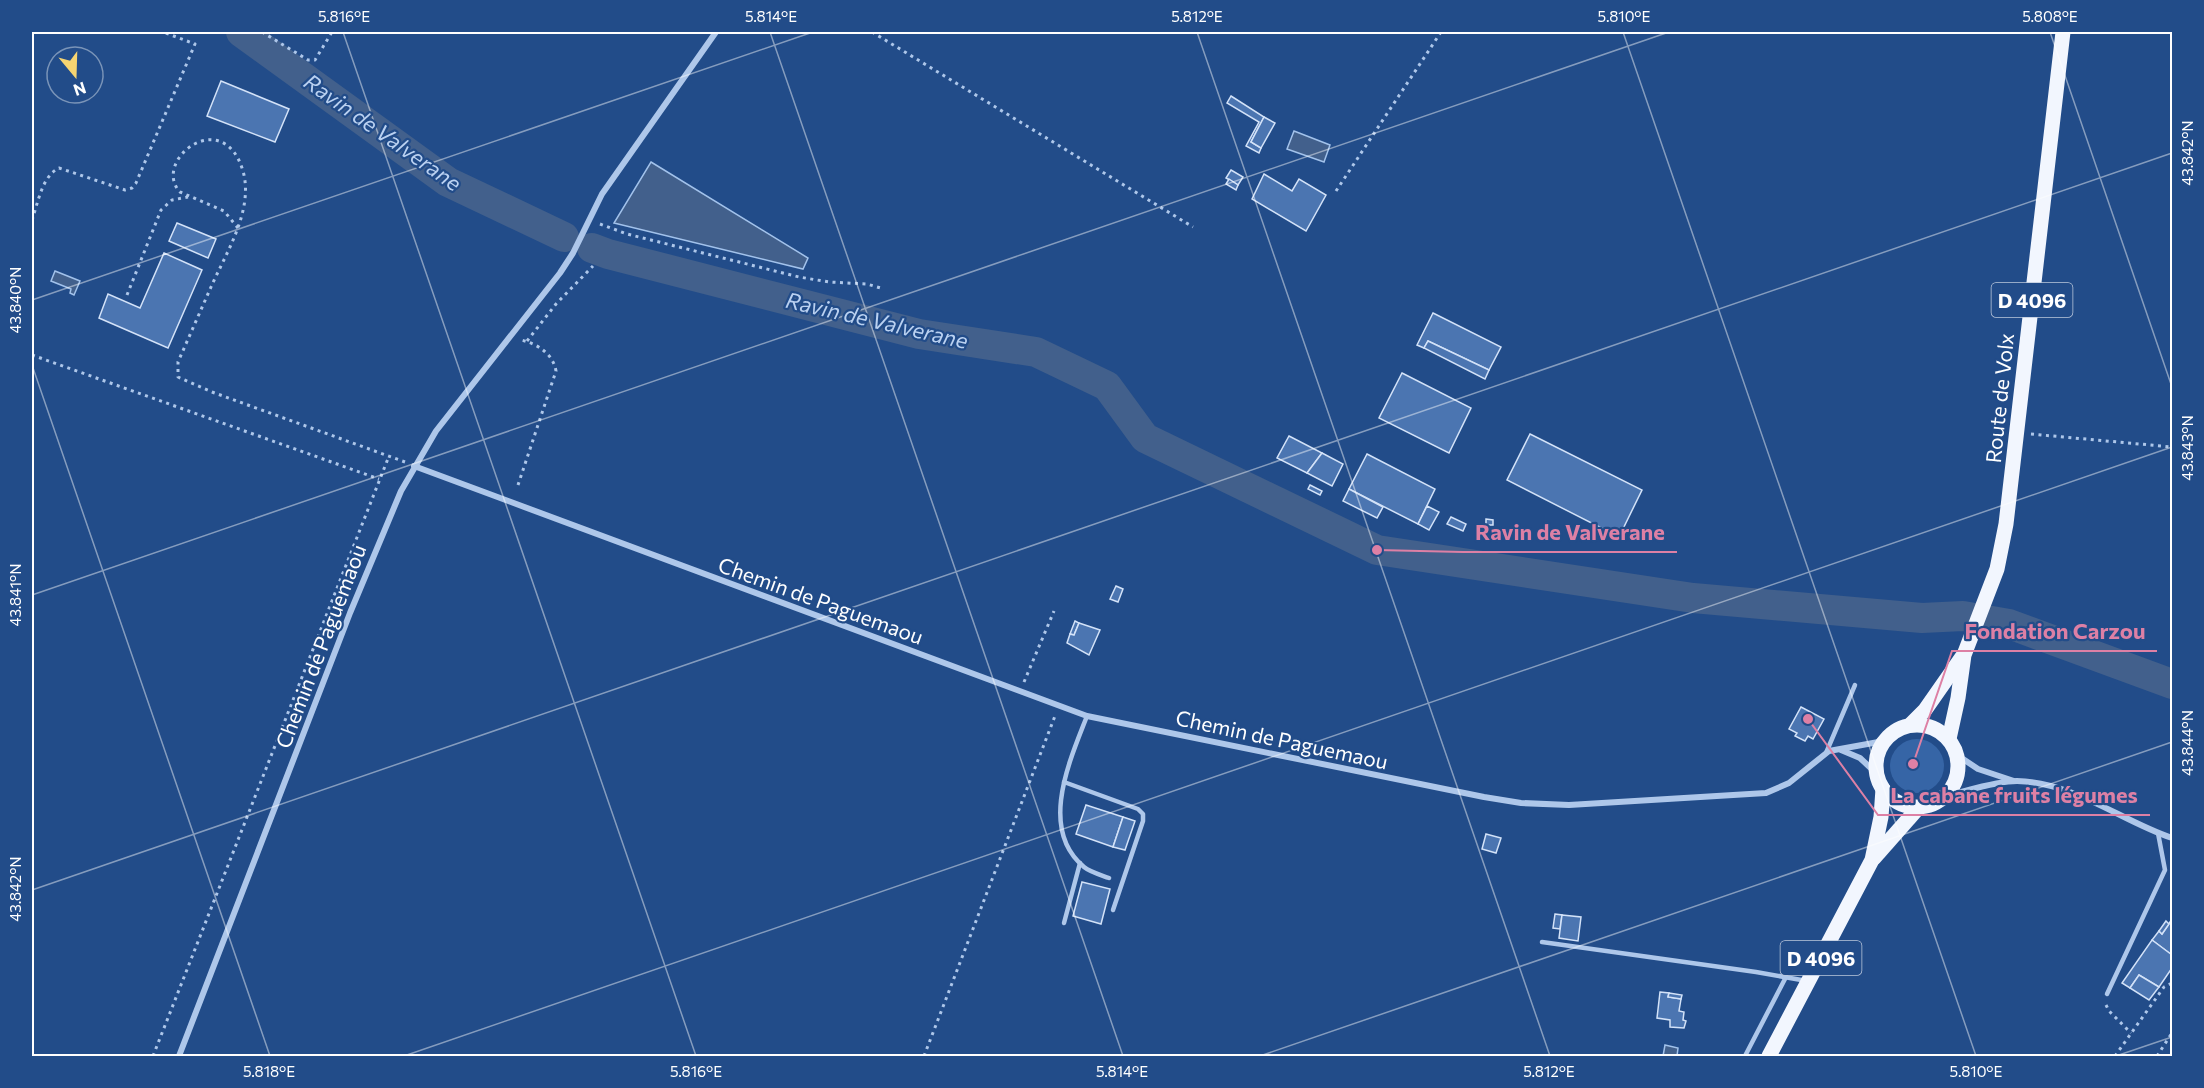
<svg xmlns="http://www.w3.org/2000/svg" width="2204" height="1088" viewBox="0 0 2204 1088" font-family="Commissioner,sans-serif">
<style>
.green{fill:#3665a6}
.water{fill:#42608c;stroke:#a2c2eb;stroke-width:1.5}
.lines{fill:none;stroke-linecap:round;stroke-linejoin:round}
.river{stroke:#42608c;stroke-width:30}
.building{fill:#4b75b1;stroke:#d3e2f8;stroke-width:1.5}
.path{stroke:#aec7ea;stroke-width:3;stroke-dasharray:3 4.5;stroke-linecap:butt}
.lane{stroke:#aec7ea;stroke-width:4.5}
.street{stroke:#aec7ea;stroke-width:6}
.primary{stroke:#f2f6fe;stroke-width:15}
.ticks{fill:none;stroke:#fff;stroke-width:1.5;stroke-opacity:0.45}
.labels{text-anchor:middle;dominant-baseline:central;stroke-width:4.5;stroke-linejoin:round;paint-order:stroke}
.shield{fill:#224c89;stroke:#bdc9dc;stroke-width:1.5}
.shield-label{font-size:20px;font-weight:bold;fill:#fff}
.street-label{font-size:21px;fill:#fff;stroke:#224c89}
.water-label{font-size:22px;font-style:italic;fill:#bad1f1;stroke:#224c89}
.leader{fill:none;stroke:#dd80a5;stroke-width:2}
.callout-dot{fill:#dd80a5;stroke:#224c89;stroke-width:2}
.callout-label{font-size:22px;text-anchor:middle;font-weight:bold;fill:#dd80a5;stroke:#224c89;stroke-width:4.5;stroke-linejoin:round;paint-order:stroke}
.neatline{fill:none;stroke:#fff;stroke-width:2}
.ticks-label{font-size:15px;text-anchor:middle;fill:#fff}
</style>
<rect width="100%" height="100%" fill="#224c89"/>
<circle class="green" cx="1917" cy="766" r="27"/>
<g class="water">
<polygon points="1294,131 1330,145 1324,162 1287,149"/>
<polygon points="651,162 808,258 803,269 614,223"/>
<polygon points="55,271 80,281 74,295 70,293 71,289 51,281"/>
<polygon points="1665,1045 1678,1048 1677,1056 1663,1056"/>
</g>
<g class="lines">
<g class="river">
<polyline points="241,32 448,182 564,237"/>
<polyline points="592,248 608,254 919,334 1036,352 1107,386 1145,438 1377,550 1693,598 1922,618 1963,616 2009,624 2172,684"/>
</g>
</g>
<g class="building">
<polygon points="221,81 289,109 275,142 207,116"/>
<polygon points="1231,96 1264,117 1251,142 1261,148 1259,153 1246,146 1259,122 1227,103"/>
<polygon points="1264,117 1275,123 1261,148 1251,142"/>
<polygon points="1231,170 1243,177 1238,185 1226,178"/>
<polygon points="1264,174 1292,191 1299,179 1326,195 1306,231 1252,199"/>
<polygon points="1229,179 1238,185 1236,190 1226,184"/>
<polygon points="177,223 216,239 208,258 169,241"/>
<polygon points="164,253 202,270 168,348 99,318 108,294 140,308"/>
<polygon points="1433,313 1501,347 1489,370 1428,341 1424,348 1417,345"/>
<polygon points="1428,341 1489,370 1485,379 1424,348"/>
<polygon points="1402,373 1471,408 1449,453 1379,418"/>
<polygon points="1530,434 1642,490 1619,537 1507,480"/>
<polygon points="1289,436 1322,453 1307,473 1277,458"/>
<polygon points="1322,453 1343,464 1332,486 1307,473"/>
<polygon points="1367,454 1435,489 1418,524 1349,489"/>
<polygon points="1310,485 1322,491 1320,495 1308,489"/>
<polygon points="1349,489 1383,507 1377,518 1343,501"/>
<polygon points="1427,506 1439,512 1429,530 1418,524"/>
<polygon points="1451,517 1466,524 1463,531 1447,524"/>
<polygon points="1486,519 1493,520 1493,525 1486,525"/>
<polygon points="1586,531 1592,534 1588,541 1583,538"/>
<polygon points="1116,586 1123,589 1118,602 1110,599"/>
<polygon points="1075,621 1079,623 1074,635 1070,634"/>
<polygon points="1079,623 1100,630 1089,655 1067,643 1070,634 1074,635"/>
<polygon points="1801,707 1824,719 1813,739 1808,736 1805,741 1795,736 1797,733 1789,729"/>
<polygon points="1086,805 1123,817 1113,847 1076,834"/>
<polygon points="1123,817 1135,821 1125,850 1113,847"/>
<polygon points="1486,834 1501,838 1496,853 1482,849"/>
<polygon points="1082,882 1110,889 1101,924 1073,916"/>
<polygon points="1555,914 1562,915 1560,929 1553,928"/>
<polygon points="1562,915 1581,917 1578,941 1559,938"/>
<polygon points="2172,919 2172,955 2152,940 2159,931 2162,934"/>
<polygon points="2166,921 2169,924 2162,934 2159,931"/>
<polygon points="2152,940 2172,955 2172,968 2159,987 2139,975 2130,988 2122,983"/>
<polygon points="2139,975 2159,987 2149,1000 2130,988"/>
<polygon points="1660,992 1669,993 1668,997 1681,999 1679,1011 1684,1012 1683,1020 1686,1021 1684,1028 1670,1027 1670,1020 1657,1018"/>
<polygon points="1669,993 1682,995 1681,999 1668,997"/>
</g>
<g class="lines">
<g class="path">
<polyline points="262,32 308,60 315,60 332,32"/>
<polyline points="872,32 1193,227"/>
<polyline points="1336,191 1441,32"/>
<path d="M32,220C38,203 42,176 59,168L125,190L132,188L136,183L195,44L163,32"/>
<polyline points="600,224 627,234 799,277 829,282 867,284 884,289"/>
<path d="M238,228L224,211L180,192C151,161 223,104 243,171C254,210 226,253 211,287C200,312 189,337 178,362V377L212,392L405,462"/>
<polyline points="127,295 161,210 172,200 188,197"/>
<polyline points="527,341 556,304 593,266"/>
<polyline points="32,355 379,479"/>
<polyline points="2031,434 2172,447"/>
<path d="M518,485L556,371C553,354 538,344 521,340"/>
<polyline points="1024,682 1054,611"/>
<polyline points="2106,1005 2109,1011 2131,1033"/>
<polyline points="153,1056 389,456"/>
<polyline points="924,1056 1055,716"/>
<polyline points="2115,1056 2164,987 2172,983"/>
<polyline points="2157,1056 2172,1033"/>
</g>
<g class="lane">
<path d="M1087,716C1070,760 1038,829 1084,867C1090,872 1101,875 1109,878"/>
<polyline points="1826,753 1855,685"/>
<polyline points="1064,782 1138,809 1143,814 1143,821 1113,910"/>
<polyline points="1064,923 1080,863"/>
<polyline points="1542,942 1756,972 1807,981"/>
<polyline points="2107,994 2165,870 2158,833"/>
<polyline points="1745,1056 1786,977"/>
</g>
<g class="street">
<polyline points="414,466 1087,716 1484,797 1521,803 1569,805 1766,793 1789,783 1829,751 1884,741"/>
<polyline points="1841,750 1860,758 1876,773"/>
<polyline points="1957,755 1978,769 2014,781"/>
<path d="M1945,796C1967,791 1996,781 2017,781C2074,782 2121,821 2172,838"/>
<polyline points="179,1056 350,613 401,491 436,431 560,273 573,253 602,194 716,32"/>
</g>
<g class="primary">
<circle cx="1917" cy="766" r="41"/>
<polyline points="1910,725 1925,710 1962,657"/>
<polyline points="1949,739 1958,698 1964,655 1997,569 2006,524 2063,32"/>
<polyline points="1874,858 1919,807"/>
<polyline points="1769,1056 1872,860 1881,817 1883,789"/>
</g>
</g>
<path class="ticks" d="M343,32L696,1056M770,32L1123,1056M1197,32L1550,1056M1623,32L1976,1056M2050,32L2172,387M32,300L813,32M32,365L270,1056M32,595L1669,32M32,890L2172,153M404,1056L2172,447M1260,1056L2172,742M2116,1056L2172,1037"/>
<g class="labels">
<g class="shield">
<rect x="1991.5" y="283" width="81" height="34" rx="4.5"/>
<rect x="1780.5" y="941" width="81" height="34" rx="4.5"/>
</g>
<g class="shield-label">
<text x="2032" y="300">D 4096</text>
<text x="1821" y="958">D 4096</text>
</g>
<g class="street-label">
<text transform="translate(1999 398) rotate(-84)">Route de Volx</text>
<text transform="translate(821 600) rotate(20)">Chemin de Paguemaou</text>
<text transform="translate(320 646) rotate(-69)">Chemin de Paguemaou</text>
<text transform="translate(1282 739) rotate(12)">Chemin de Paguemaou</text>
</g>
<g class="water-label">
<text transform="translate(383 132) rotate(35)">Ravin de Valverane</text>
<text transform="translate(877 320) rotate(13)">Ravin de Valverane</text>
</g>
</g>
<path class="leader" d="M1377 550L1463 552H1677M1913 764L1952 651H2157M1808 719L1878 815H2150"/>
<g class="callout-dot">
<circle cx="1377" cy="550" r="6"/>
<circle cx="1913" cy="764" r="6"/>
<circle cx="1808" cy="719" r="6"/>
</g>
<g class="callout-label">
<text x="1570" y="540">Ravin de Valverane</text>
<text x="2055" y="639">Fondation Carzou</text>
<text x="2014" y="803">La cabane fruits légumes</text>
</g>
<rect width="2204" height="1088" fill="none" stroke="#224c89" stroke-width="66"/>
<g transform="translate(75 75) rotate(161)"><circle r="28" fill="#224c89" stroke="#7a94b8" stroke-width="1.5"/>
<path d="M0-4.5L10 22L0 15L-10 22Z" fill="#f6d471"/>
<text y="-9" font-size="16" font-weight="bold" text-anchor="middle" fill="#ffffff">N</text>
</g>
<rect x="33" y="33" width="2138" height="1022" class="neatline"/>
<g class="ticks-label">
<text x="344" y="22">5.816°E</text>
<text x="771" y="22">5.814°E</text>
<text x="1197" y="22">5.812°E</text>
<text x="1624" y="22">5.810°E</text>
<text x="2050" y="22">5.808°E</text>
<text transform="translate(2188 153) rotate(-90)" y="5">43.842°N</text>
<text transform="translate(16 300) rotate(-90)" y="5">43.840°N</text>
<text transform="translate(2188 448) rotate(-90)" y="5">43.843°N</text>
<text transform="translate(16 595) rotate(-90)" y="5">43.841°N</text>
<text transform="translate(2188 743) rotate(-90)" y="5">43.844°N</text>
<text transform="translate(16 889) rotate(-90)" y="5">43.842°N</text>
<text x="269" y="1077">5.818°E</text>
<text x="696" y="1077">5.816°E</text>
<text x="1122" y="1077">5.814°E</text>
<text x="1549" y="1077">5.812°E</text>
<text x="1976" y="1077">5.810°E</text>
</g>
</svg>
